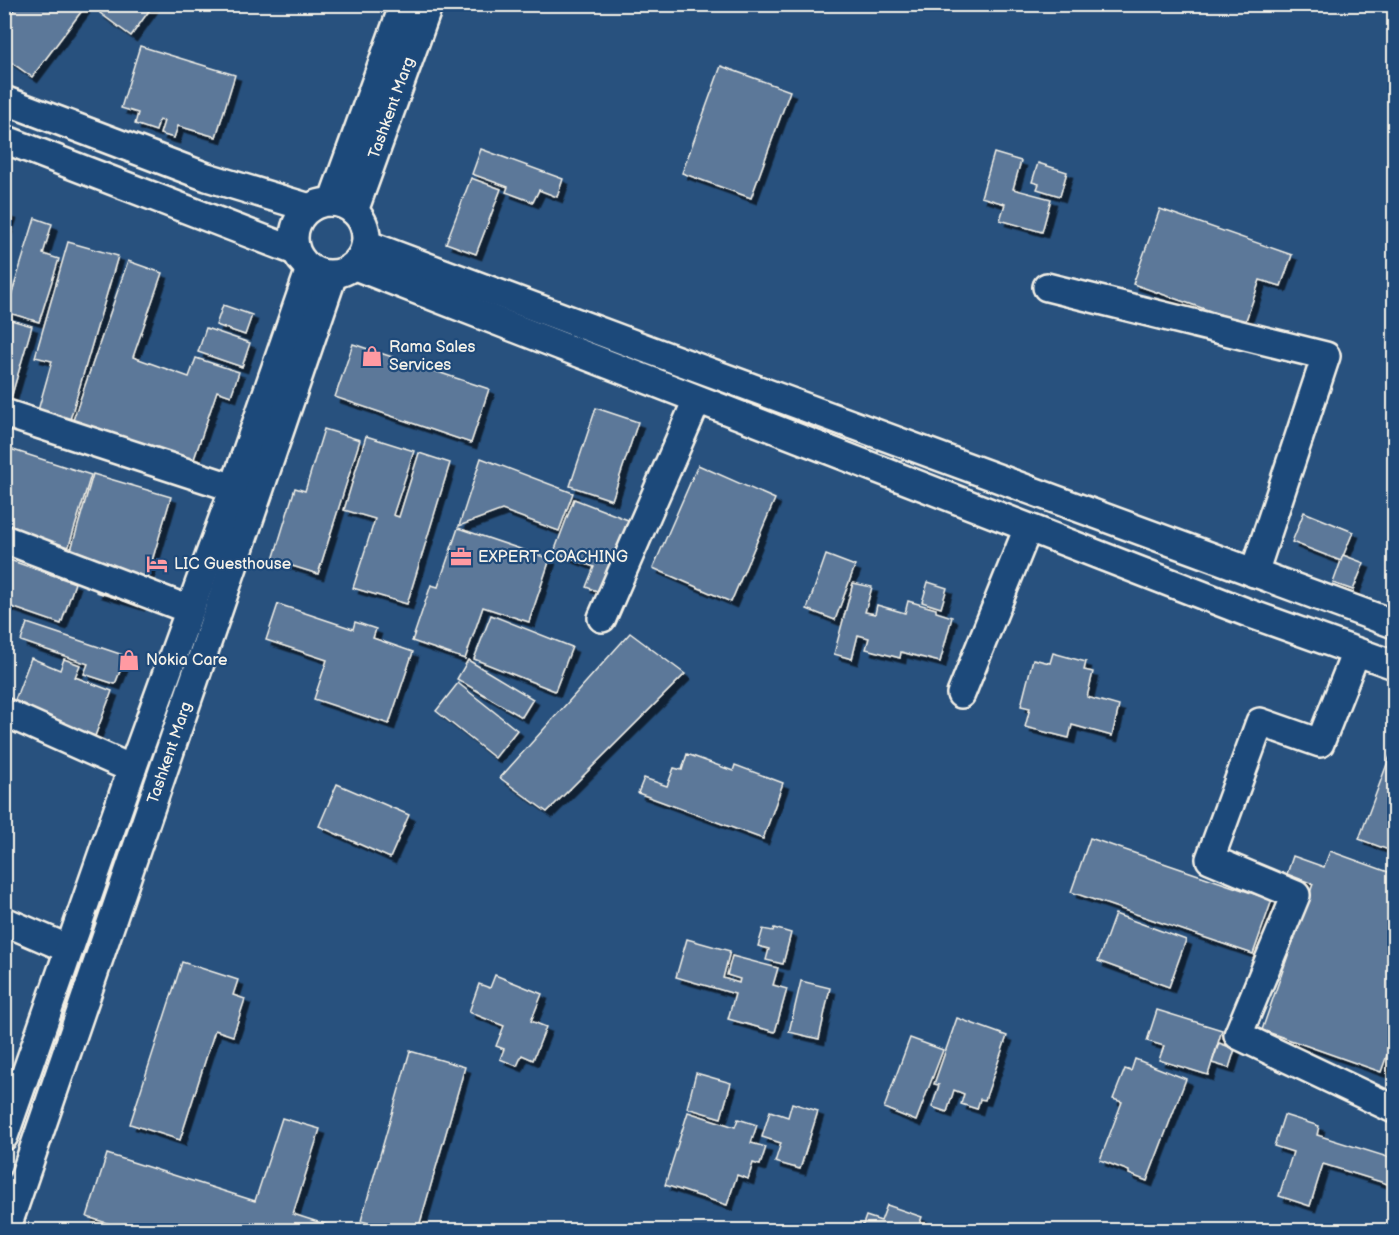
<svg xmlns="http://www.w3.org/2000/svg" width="1399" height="1235" viewBox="0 0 1399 1235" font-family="'Balsamiq Sans',sans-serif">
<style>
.building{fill:#5b7899;stroke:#f4f1e8;stroke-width:1.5;filter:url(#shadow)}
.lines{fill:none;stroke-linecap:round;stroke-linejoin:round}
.minor-casing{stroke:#f4f1e8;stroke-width:32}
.minor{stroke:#1f4a7a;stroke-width:27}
.labels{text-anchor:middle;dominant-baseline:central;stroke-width:4.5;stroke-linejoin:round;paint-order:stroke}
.street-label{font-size:16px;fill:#f4f1e8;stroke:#1f4a7a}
.poi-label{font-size:16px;fill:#f4f1e8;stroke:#1f4a7a;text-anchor:start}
</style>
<defs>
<filter id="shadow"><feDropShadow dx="5.5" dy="5.5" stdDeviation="0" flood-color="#0009"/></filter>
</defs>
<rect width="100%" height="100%" fill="#28517e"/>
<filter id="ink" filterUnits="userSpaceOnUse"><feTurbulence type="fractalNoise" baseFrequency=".0167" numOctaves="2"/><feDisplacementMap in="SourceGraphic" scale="12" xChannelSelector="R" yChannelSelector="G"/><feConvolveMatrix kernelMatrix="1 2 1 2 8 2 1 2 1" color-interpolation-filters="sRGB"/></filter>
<g filter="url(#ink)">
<g class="building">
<polygon points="18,4 80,4 84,8 32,77 4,57 4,23"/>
<polygon points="106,4 128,4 135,10 139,4 154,4 131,36 100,13"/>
<polygon points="140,46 235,75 216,137 178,126 174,138 160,134 164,121 159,120 156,131 135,124 138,113 121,108"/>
<polygon points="721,66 790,91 751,198 682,173"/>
<polygon points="481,149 563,179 557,197 539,190 533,202 506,192 508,187 472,174"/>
<polygon points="994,153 1021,161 1013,189 1051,199 1042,232 1000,220 1005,204 981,197"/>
<polygon points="1038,163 1067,172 1060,196 1037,189 1039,184 1032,182"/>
<polygon points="471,178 501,189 476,254 446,243"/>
<polygon points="1160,209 1292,255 1281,286 1260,280 1245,323 1133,284"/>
<polygon points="4,212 11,214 4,236"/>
<polygon points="35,218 52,224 43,254 59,259 39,322 6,312"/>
<polygon points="68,242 118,256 69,423 37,414 52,361 35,357"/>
<polygon points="128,261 162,273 133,357 189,377 196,358 239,372 231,396 217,391 191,468 71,426"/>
<polygon points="223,305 252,315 245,335 216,325"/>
<polygon points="4,318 32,326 11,398 4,396"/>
<polygon points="206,328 250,343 242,367 198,352"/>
<polygon points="353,344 489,389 471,443 335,397"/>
<polygon points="596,408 638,422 612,500 570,486"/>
<polygon points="324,429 360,440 318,574 273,560 295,488 305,491"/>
<polygon points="366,436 414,451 393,515 399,517 419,453 450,463 407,604 353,588 375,519 344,510"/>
<polygon points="10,449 91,475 63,565 4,547 4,468"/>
<polygon points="481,458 573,493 559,531 502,510 459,526"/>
<polygon points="698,465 775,499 731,602 653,568"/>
<polygon points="93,474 171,497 139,605 96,592 98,584 66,567"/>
<polygon points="574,499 628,520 610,569 608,595 586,587 594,567 554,552"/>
<polygon points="1304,512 1353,532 1341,561 1292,542"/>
<polygon points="458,528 550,559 529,622 483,607 465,659 412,641 431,585 438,587"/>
<polygon points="826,555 855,566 835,620 807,609"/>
<polygon points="1343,555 1364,563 1353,590 1333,583"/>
<polygon points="4,558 75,583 61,624 6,605 10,593 4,591"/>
<polygon points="928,582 947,588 941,608 922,602"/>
<polygon points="853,583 872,587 865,612 875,614 877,605 905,613 908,601 936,609 936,612 952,617 940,662 901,652 900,658 866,649 869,638 858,635 852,659 834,654"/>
<polygon points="278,604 353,629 355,622 376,629 373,638 413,652 389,724 314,699 327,660 266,640"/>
<polygon points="491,615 572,647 555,691 474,659"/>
<polygon points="27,623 126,656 115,684 84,674 88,664 21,641"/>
<polygon points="630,633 685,674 547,812 500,778"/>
<polygon points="1053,653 1086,662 1084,670 1093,672 1087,697 1119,706 1112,736 1072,725 1069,738 1025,727 1030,708 1021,706 1033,659 1050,663"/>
<polygon points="31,658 60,670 64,659 80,665 75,677 112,691 95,736 13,705"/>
<polygon points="468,660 533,699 522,717 457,679"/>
<polygon points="458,683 517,730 495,758 436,711"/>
<polygon points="687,754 733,771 735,765 783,783 763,839 638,793 644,778 667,786 674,768 682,770"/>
<polygon points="1390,756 1394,758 1394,852 1359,839"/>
<polygon points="337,784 409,815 390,858 319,826"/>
<polygon points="1090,838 1272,900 1253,954 1071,892"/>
<polygon points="1330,851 1394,874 1394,1042 1392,1041 1381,1072 1262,1030 1313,884 1287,874 1293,856 1324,867"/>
<polygon points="1115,914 1186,940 1169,987 1098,961"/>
<polygon points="774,928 791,933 783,964 766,960 769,949 758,946 763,929 773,931"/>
<polygon points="687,939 730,951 723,978 739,983 740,979 727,975 732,956 778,968 773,985 787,989 775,1032 728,1019 735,994 676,977"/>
<polygon points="182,962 238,980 233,995 245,999 233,1036 215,1030 180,1140 130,1124"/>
<polygon points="495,975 542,994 531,1021 546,1027 533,1060 522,1055 517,1066 500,1059 504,1049 496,1046 504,1026 469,1012 479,984 490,988"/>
<polygon points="801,981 830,988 819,1039 789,1032"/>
<polygon points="1157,1010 1222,1030 1208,1075 1159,1060 1164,1046 1147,1041"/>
<polygon points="957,1018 1007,1036 985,1100 980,1099 977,1109 961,1104 964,1094 954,1090 947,1112 932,1107 939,1085 934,1084"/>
<polygon points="910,1038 943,1050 916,1121 884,1108"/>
<polygon points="1219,1043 1235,1049 1229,1068 1212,1063"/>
<polygon points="410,1051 465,1067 418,1230 394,1230 361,1221"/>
<polygon points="1135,1059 1186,1079 1147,1181 1129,1174 1129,1171 1100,1160 1122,1102 1113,1099 1125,1069 1131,1071"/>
<polygon points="696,1073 731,1083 721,1118 687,1108"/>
<polygon points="792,1103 818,1111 800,1169 775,1162 781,1143 762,1137 770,1111 788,1117"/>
<polygon points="688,1112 735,1127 738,1119 757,1125 751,1143 766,1147 760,1165 753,1163 748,1179 737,1175 727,1205 665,1185"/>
<polygon points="1284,1115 1319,1126 1317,1135 1394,1159 1394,1186 1323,1164 1310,1206 1279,1196 1293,1152 1274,1146"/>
<polygon points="282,1118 320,1129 293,1214 343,1230 130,1230 87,1217 107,1154 255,1201"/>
<polygon points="1394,1201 1394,1224 1388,1222"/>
<polygon points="887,1205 922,1217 917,1230 861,1230 866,1216 881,1221"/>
</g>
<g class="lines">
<defs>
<g id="minor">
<polyline points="4,100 207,177 310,208"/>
<polyline points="4,139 295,251"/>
<circle cx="330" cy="238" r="36"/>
<polyline points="332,202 404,4"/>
<polyline points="354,211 429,4"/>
<polyline points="366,244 647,349 1394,624"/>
<polyline points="355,266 1251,614 1394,665"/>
<polyline points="1047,287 1326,356 1254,573"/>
<polyline points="4,413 234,488"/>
<polyline points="4,539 190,610"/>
<polyline points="602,618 697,400"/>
<polyline points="1356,652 1320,743 1260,722 1210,859 1296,895 1238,1035 1394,1109"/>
<polyline points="961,694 1028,528"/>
<polyline points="4,712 132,769"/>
<polyline points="4,921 69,949"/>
<polyline points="4,1136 132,769 234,488 310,269"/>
<polyline points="6,1230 333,275"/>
</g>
</defs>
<use href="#minor" class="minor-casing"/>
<use href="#minor" class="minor"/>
</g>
</g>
<defs>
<symbol id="shop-bare" viewBox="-9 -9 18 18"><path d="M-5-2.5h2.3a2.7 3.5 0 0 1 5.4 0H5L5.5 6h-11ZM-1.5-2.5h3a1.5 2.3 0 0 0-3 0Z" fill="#ff9aa2" stroke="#1f4a7a" stroke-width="2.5" paint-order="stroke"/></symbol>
<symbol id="office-bare" viewBox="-9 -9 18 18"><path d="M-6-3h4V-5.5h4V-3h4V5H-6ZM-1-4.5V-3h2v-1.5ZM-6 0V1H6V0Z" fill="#ff9aa2" stroke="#1f4a7a" stroke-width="2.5" paint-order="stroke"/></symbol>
<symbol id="hotel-bare" viewBox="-9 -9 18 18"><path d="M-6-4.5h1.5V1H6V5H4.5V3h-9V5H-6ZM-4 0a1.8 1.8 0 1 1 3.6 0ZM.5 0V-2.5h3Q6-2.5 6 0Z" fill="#ff9aa2" stroke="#1f4a7a" stroke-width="2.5" paint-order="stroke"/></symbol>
</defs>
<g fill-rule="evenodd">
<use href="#shop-bare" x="357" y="341" width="30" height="30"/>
<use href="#office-bare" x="446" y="542" width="30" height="30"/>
<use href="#hotel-bare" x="142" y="549" width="30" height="30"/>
<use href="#shop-bare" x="114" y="645" width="30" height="30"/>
</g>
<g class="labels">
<g class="street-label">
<text transform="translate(392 108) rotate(-70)">Tashkent Marg</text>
<text transform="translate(170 753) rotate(-71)">Tashkent Marg</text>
</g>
<g class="poi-label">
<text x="389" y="347">Rama Sales<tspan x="389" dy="18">Services</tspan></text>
<text x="478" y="557">EXPERT COACHING</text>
<text x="174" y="564">LIC Guesthouse</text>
<text x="146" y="660">Nokia Care</text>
</g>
</g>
<rect width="1399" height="1235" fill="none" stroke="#1f4a7a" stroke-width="24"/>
<rect x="12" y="12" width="1375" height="1211" fill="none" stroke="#f4f1e8" stroke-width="2" filter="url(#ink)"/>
</svg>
